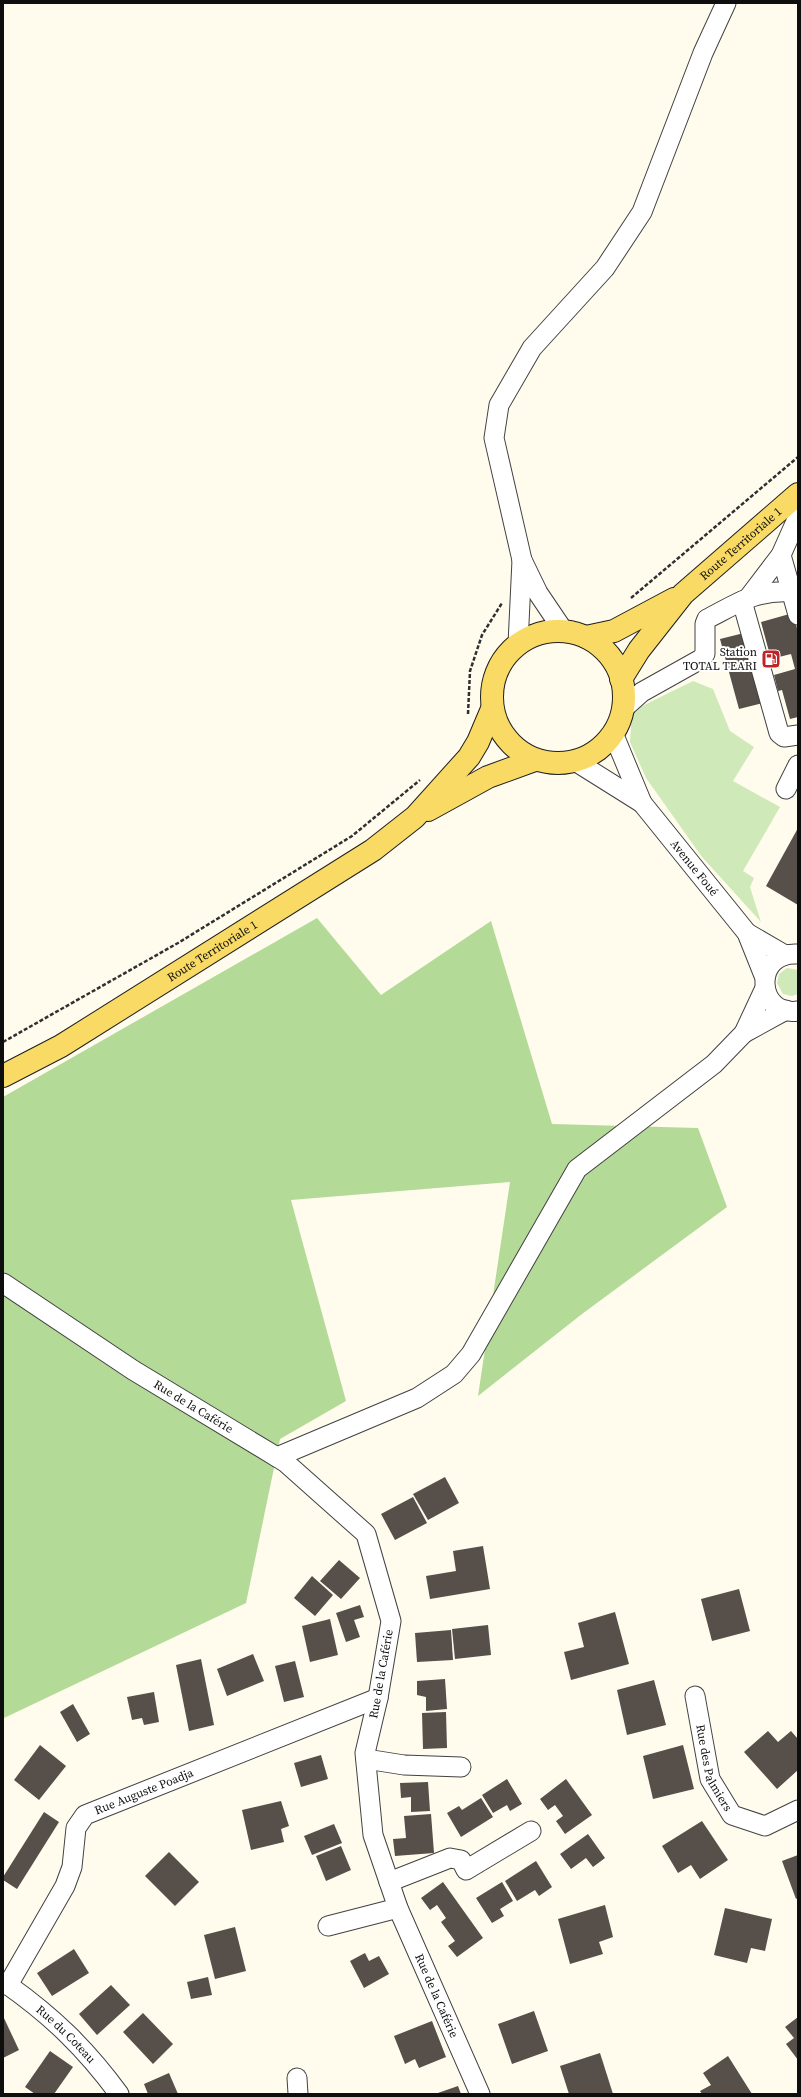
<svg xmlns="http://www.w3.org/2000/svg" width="801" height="2097" viewBox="0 0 801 2097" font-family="'Source Serif 4',serif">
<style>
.green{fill:#d0e9b8}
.forest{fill:#b3da97}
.building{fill:#564f4a}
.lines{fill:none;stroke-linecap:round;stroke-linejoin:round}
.minor-casing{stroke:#414141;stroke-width:21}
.major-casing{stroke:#1f1f1f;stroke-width:24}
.path{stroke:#303030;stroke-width:2.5;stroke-dasharray:4 2;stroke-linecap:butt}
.minor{stroke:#fff;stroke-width:19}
.major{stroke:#f8da65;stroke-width:22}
.labels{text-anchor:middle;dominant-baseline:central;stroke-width:4;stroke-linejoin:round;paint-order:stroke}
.street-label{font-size:12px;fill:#0e0e0e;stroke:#fff}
.poi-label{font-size:12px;fill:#0e0e0e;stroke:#fff;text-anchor:end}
</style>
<rect width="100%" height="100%" fill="#fffcee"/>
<g class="green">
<polygon points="693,681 713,689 730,731 754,747 733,781 780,807 743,871 754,878 750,887 761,922 702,857 646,778 630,742 632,711"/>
<polygon points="787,968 798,970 798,994 792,996 783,994 777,983 779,974"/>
</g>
<polygon class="forest" points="317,918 381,995 491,921 552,1124 698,1128 727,1207 582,1314 478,1396 510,1182 291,1200 346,1401 280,1439 246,1603 4,1718 3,1726 3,1097"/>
<g class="building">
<polygon points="793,613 798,632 798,717 790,719 782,690 778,691 774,675 795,669 791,654 771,659 761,622"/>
<polygon points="744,633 763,703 739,709 720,639"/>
<polygon points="798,828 798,905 766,886"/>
<polygon points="445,1477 459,1503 428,1520 413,1494"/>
<polygon points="413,1497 427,1523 395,1540 381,1514"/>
<polygon points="483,1546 490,1589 430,1599 426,1576 456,1571 453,1551"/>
<polygon points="339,1560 360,1578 341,1599 320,1581"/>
<polygon points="312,1576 333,1595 315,1616 294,1598"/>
<polygon points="739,1589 750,1631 712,1641 701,1599"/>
<polygon points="360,1605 364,1617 354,1620 360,1637 346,1642 336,1613"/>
<polygon points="615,1612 629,1664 571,1680 564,1652 584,1647 578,1623"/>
<polygon points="330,1619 338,1655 310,1662 302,1626"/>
<polygon points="488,1625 491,1655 455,1659 452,1629"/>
<polygon points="451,1630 453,1660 417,1662 415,1633"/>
<polygon points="253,1654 264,1681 227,1696 217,1669"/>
<polygon points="201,1659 214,1725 189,1731 176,1665"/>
<polygon points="295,1661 304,1697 284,1702 275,1666"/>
<polygon points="445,1679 447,1709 426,1711 426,1697 417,1695 417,1681"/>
<polygon points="654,1680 666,1725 627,1735 617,1690"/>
<polygon points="154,1692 159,1722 144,1725 142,1718 132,1720 127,1697"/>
<polygon points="73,1704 90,1734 77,1742 60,1712"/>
<polygon points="446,1712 447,1748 423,1749 422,1713"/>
<polygon points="768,1731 778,1742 791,1731 798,1739 798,1770 777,1789 744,1752"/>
<polygon points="40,1745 66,1766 39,1800 14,1780"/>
<polygon points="683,1745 694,1789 653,1799 643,1756"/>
<polygon points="321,1755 328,1779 301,1787 294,1763"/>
<polygon points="507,1779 522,1804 510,1811 507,1805 493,1813 482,1795"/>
<polygon points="566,1779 592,1815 565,1834 556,1821 563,1816 555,1805 548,1810 540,1799"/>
<polygon points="428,1782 430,1811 411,1812 411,1797 401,1798 400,1783"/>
<polygon points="481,1798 493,1817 461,1837 447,1813 459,1806 462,1810"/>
<polygon points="281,1801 289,1826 281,1829 284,1842 251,1850 242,1810"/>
<polygon points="44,1812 59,1822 17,1889 3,1880 3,1877"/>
<polygon points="431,1814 434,1853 395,1856 393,1839 406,1838 404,1816"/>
<polygon points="702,1821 728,1860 700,1879 691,1865 678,1873 662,1846"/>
<polygon points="334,1824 342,1843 312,1855 304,1836"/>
<polygon points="588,1834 605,1858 593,1867 586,1858 571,1869 560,1854"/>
<polygon points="341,1846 351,1870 326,1881 316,1856"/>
<polygon points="169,1852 199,1882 175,1906 145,1876"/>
<polygon points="798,1855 798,1898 796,1899 782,1861"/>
<polygon points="536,1861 552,1887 539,1896 535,1890 517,1901 505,1881"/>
<polygon points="443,1882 483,1938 457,1957 448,1946 455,1941 441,1922 446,1918 437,1905 430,1910 421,1898"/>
<polygon points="502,1882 513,1901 500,1909 504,1916 492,1923 476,1898"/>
<polygon points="605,1905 613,1937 599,1942 603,1954 570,1964 558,1919"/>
<polygon points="725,1908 772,1919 765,1951 751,1948 747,1963 714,1955"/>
<polygon points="235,1927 246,1971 215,1979 204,1935"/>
<polygon points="74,1949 89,1973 52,1996 37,1973"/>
<polygon points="365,1953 369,1961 379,1956 389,1974 364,1988 350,1961"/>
<polygon points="208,1977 212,1995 191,1999 187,1982"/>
<polygon points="111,1985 130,2005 97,2035 79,2014"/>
<polygon points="534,2011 548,2051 512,2064 498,2024"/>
<polygon points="143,2013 173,2044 153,2064 123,2032"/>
<polygon points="3,2016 19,2050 3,2058"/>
<polygon points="798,2017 798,2060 786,2044 794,2038 785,2027"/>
<polygon points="432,2021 446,2057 419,2068 415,2059 405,2064 394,2036"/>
<polygon points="50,2051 73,2067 54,2094 35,2094 25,2087"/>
<polygon points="600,2053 613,2094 569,2094 560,2066"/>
<polygon points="728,2056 752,2094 702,2094 700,2091 711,2085 703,2073"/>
<polygon points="169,2073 178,2094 148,2094 144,2084"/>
<polygon points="458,2086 461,2094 435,2094"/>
</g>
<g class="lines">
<defs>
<g id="minor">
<polyline points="781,555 798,615"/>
<polyline points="749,597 781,555 798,517"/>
<polyline points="742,601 779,733 784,737 798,735"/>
<polyline points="563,630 538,593 522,560 494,438 499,405 532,348 605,268 642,212 703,53 726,3"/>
<polyline points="518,644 522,560"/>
<path d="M623,709L642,692L701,659L705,654V624L707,619C738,603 755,590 791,592"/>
<path id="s1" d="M613,733L642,803L747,933L765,978"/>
<polyline points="575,761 642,803"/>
<polyline points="786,789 798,765"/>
<polyline points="747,933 785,955"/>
<path d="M798,954C752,951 756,1017 798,1011"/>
<polyline points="744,1033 786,1010"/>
<path id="s2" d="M3,1283L133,1370L285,1462L366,1534L391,1621L378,1698L365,1753L373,1835L398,1908L480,2094"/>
<polyline points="277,1457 417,1398 454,1374 471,1354 577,1169 714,1064 744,1033 765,988"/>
<path id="s3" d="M695,1696L710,1779L732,1815L765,1826L798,1810"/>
<polyline points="366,1759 404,1765 461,1767"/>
<polyline points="389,1882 450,1858 461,1860 466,1870 531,1831"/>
<polyline points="328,1926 398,1908"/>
<path id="s4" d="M3,1985H8C53,2017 86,2049 119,2094"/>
<path id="s5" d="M8,1985L65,1886L72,1867L76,1828L85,1815L378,1698"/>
<polyline points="297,2078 298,2094"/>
</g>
<g id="major">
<circle cx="558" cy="697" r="66"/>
<polyline points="586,637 614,631 674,599"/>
<path id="s6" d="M621,679L639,650L683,594L798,494"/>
<polyline points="428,810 488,777 535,760"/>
<path id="s7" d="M3,1076L61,1046L373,850L415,817L469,757L478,742L492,709"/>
</g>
</defs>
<use href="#minor" class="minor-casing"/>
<use href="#major" class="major-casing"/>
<g class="path">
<polyline points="631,598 798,457"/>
<polyline points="468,714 470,671 482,635 502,603"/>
<polyline points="3,1042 178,943 352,836 420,780"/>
</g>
<use href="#minor" class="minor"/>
<use href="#major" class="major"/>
</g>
<defs>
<symbol id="fuel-square" viewBox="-11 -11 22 22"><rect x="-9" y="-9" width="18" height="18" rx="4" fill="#be2527" stroke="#fff"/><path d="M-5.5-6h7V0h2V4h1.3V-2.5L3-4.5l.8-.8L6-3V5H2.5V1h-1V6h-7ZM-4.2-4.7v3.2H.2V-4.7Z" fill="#fff"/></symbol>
</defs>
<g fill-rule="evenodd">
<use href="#fuel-square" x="760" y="648" width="22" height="22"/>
</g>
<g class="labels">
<g class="street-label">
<text stroke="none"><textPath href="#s6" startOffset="182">Route Territoriale 1</textPath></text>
<text stroke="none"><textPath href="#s1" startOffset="159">Avenue Foué</textPath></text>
<text stroke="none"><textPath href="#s7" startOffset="244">Route Territoriale 1</textPath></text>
<text stroke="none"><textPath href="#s2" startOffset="227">Rue de la Caférie</textPath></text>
<text transform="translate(381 1674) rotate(-80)">Rue de la Caférie</text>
<text stroke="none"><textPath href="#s3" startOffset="75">Rue des Palmiers</textPath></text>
<text stroke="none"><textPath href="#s5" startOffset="253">Rue Auguste Poadja</textPath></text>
<text stroke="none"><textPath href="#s2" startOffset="923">Rue de la Caférie</textPath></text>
<text stroke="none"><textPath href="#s4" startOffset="81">Rue du Coteau</textPath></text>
</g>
<g class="poi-label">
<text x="757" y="652">Station<tspan x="757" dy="14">TOTAL TEARI</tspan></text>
</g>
</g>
<rect width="801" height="2097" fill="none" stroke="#0e0e0e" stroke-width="8"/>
</svg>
